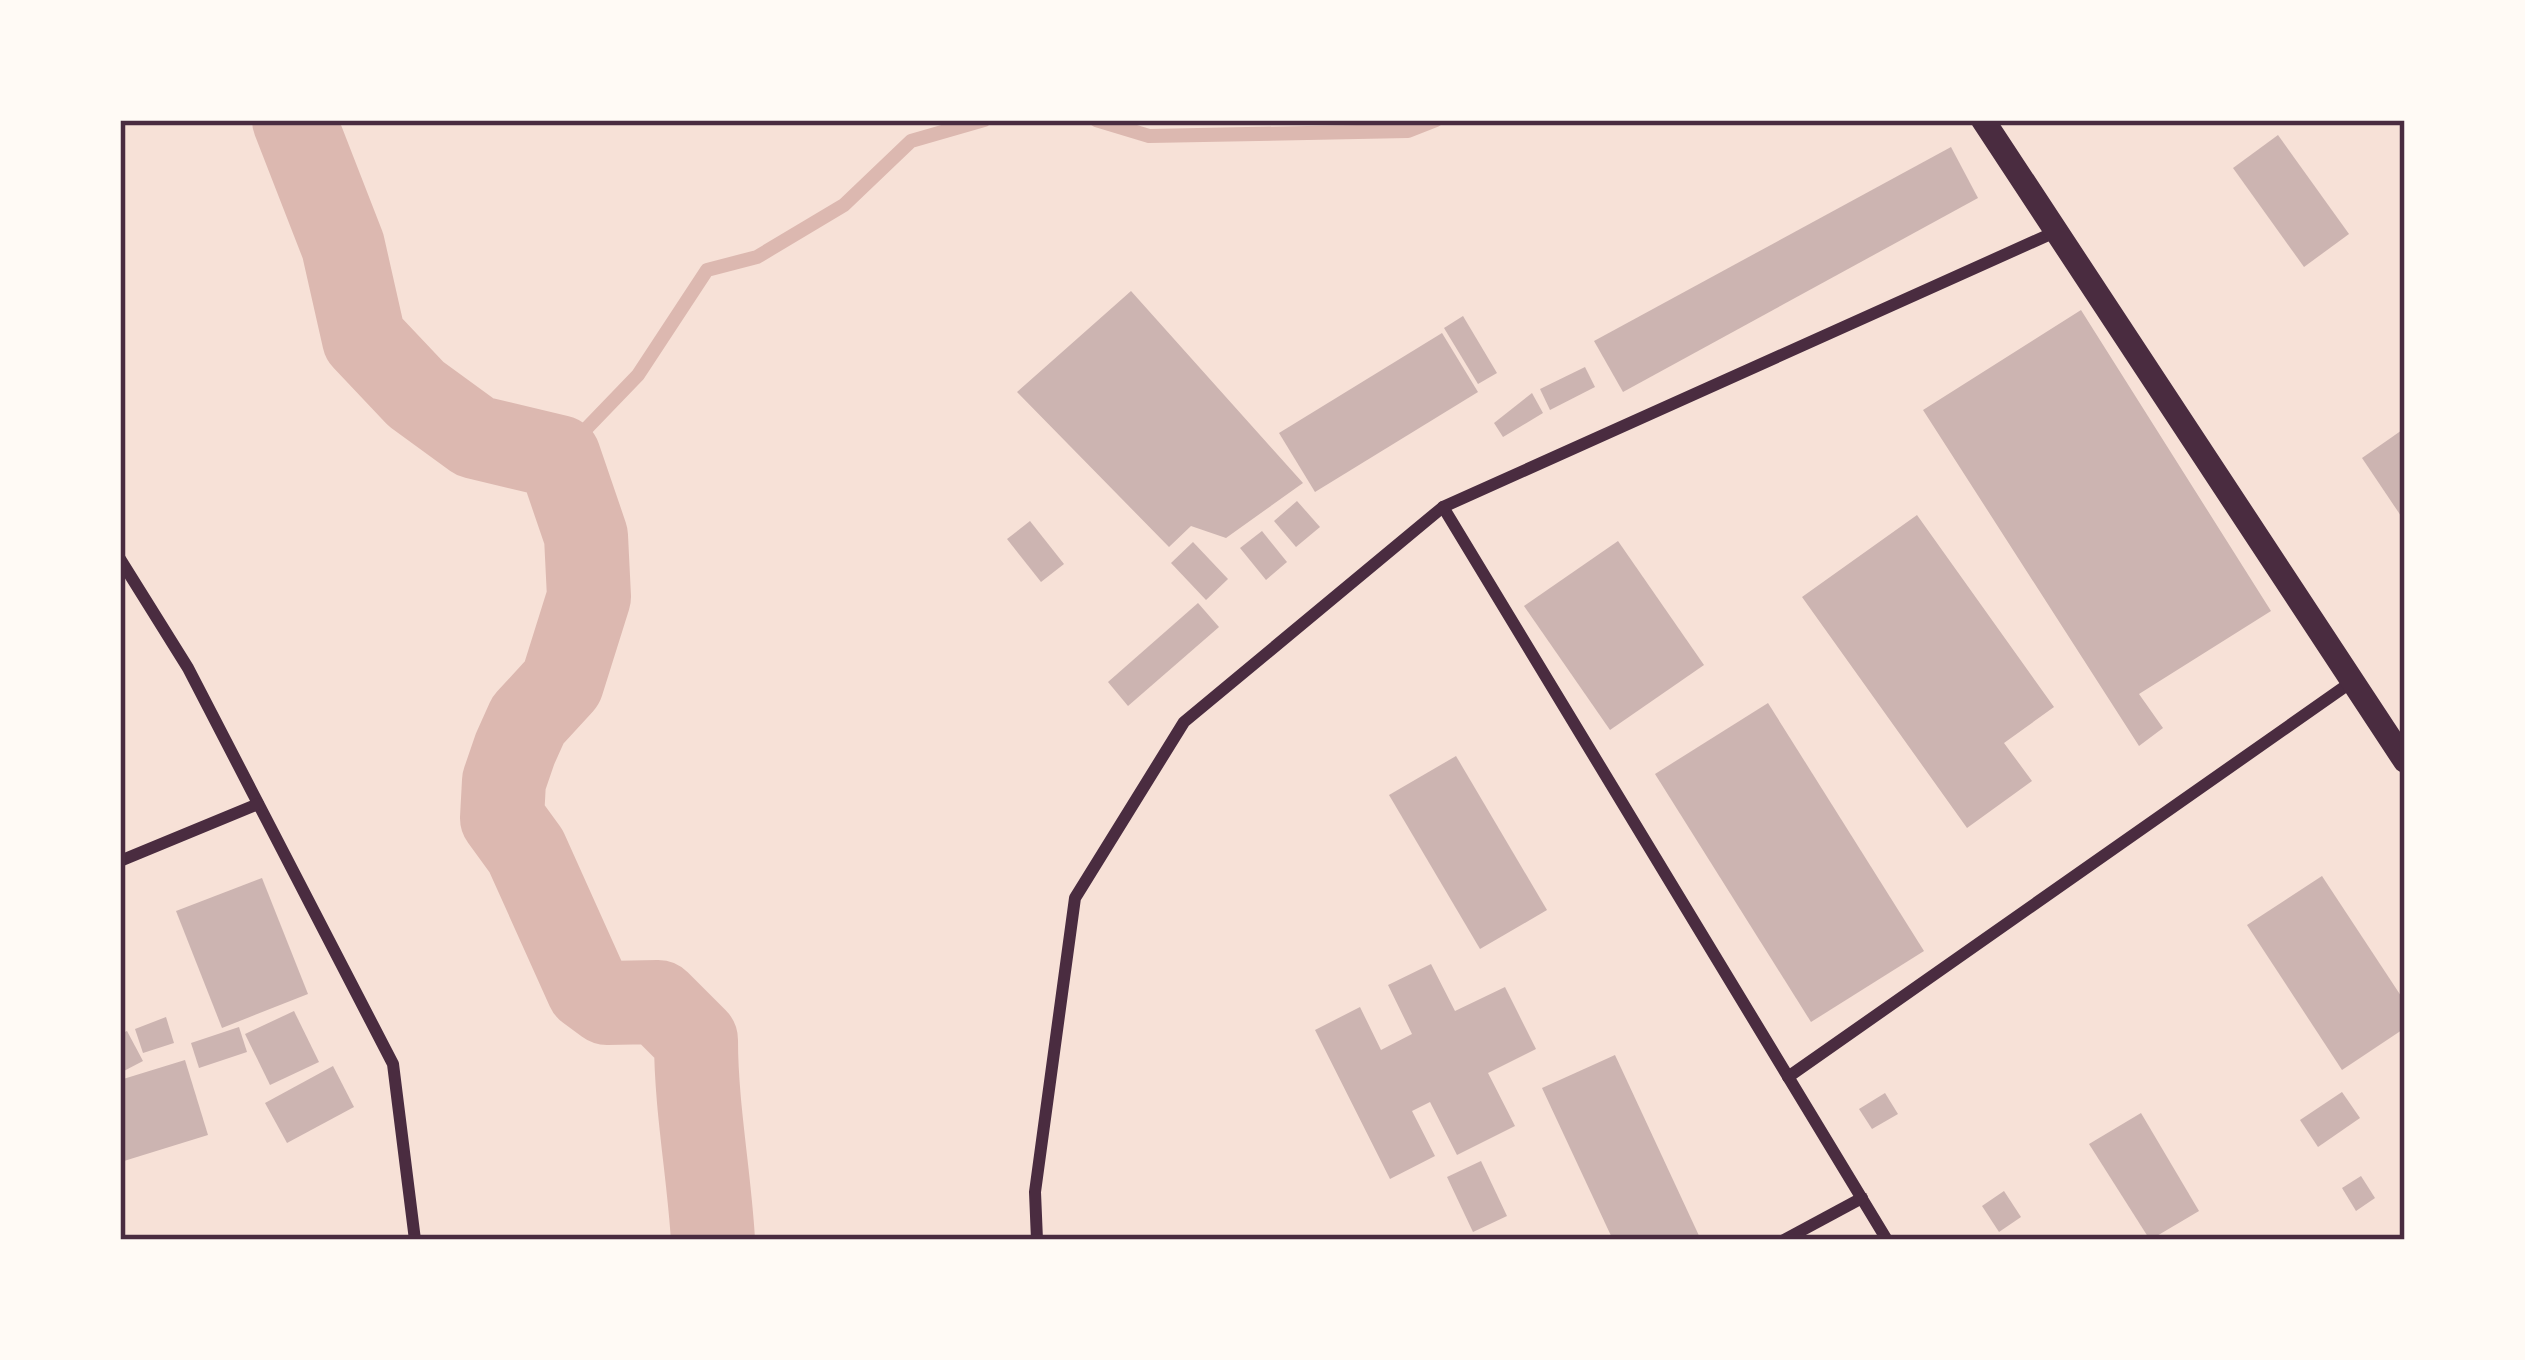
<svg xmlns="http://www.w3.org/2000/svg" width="2525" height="1360" viewBox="0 0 2525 1360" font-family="Mulish,sans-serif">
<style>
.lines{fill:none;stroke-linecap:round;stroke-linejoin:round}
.stream{stroke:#dcb8b0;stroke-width:14}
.river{stroke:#dcb8b0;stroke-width:84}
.building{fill:#ccb4b1}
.minor{stroke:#4a2c40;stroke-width:12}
.secondary{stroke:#4a2c40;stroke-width:24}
.neatline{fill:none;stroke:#4a2c40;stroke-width:4.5}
</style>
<rect width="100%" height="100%" fill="#f7e1d7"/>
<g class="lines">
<g class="stream">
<polyline points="1096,120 1149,136 1408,131 1436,120"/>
<polyline points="559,457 638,375 707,270 757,257 844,205 911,141 984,120"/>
</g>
<path class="river" d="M294,120L343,246L364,339L416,394L475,437L559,457L586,536L589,597L562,683L528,720L515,749L504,781L502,818L526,851L588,989L607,1003L658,1002L696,1040C696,1107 709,1173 713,1240"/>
</g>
<g class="building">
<polygon points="2278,135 2349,234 2304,267 2233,168"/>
<polygon points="1951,147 1978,198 1623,392 1594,341"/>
<polygon points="1131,291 1303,483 1226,538 1191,526 1169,547 1017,392"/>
<polygon points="2081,310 2271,611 2139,694 2163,728 2139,746 1923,410"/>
<polygon points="1463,316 1497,373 1478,384 1444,328"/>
<polygon points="1442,333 1478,392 1315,492 1279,433"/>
<polygon points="1585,367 1595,387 1550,410 1540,389"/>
<polygon points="1532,393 1543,413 1503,437 1494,423"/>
<polygon points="2405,428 2405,514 2401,516 2362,458"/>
<polygon points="1297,501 1320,527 1296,547 1274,521"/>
<polygon points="1917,515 2054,707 2004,743 2032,781 1967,828 1802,597"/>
<polygon points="1030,521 1064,564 1041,582 1007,539"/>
<polygon points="1262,531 1287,562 1266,580 1240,548"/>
<polygon points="1618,541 1704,665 1610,730 1524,606"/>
<polygon points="1193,542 1228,579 1206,600 1171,563"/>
<polygon points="1198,603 1219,627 1128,706 1108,682"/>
<polygon points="1768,703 1924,951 1811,1022 1655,774"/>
<polygon points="1456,756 1547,910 1480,949 1389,795"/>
<polygon points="2322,876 2405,1002 2405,1028 2342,1070 2247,925"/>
<polygon points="262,878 308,994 222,1028 176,911"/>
<polygon points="1431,964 1455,1011 1505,987 1536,1049 1488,1073 1515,1126 1457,1155 1430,1102 1412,1111 1435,1156 1390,1179 1315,1030 1360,1007 1381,1050 1412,1034 1388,985"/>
<polygon points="294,1011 319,1062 270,1085 245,1034"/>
<polygon points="166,1017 174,1043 143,1053 135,1029"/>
<polygon points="239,1027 247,1052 199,1068 191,1043"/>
<polygon points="127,1031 143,1061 120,1073 120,1034"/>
<polygon points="1615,1055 1701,1240 1613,1240 1542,1088"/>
<polygon points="185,1060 208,1135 124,1161 120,1080"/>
<polygon points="333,1066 354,1107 287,1143 265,1103"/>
<polygon points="2342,1092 2360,1118 2318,1147 2300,1120"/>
<polygon points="1885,1093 1898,1114 1872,1129 1859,1109"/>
<polygon points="2141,1113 2199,1211 2150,1240 2089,1144"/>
<polygon points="1481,1161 1507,1216 1473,1232 1447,1177"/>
<polygon points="2361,1176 2375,1198 2356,1211 2342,1188"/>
<polygon points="2004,1191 2021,1217 1999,1232 1982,1206"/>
</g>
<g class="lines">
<g class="minor">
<polyline points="1443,507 1887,1240"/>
<polyline points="120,559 188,668 393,1064 415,1240"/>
<polyline points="120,861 258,804"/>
<polyline points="1788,1077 2350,683"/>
<polyline points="1037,1240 1035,1192 1075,898 1184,722 1443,507 2055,232"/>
<polyline points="1784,1240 1862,1198"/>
</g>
<polyline class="secondary" points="1983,120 2405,761"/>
</g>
<rect width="2525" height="1360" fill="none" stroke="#fffaf5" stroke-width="246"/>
<rect x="123" y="123" width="2279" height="1114" class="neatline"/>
</svg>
